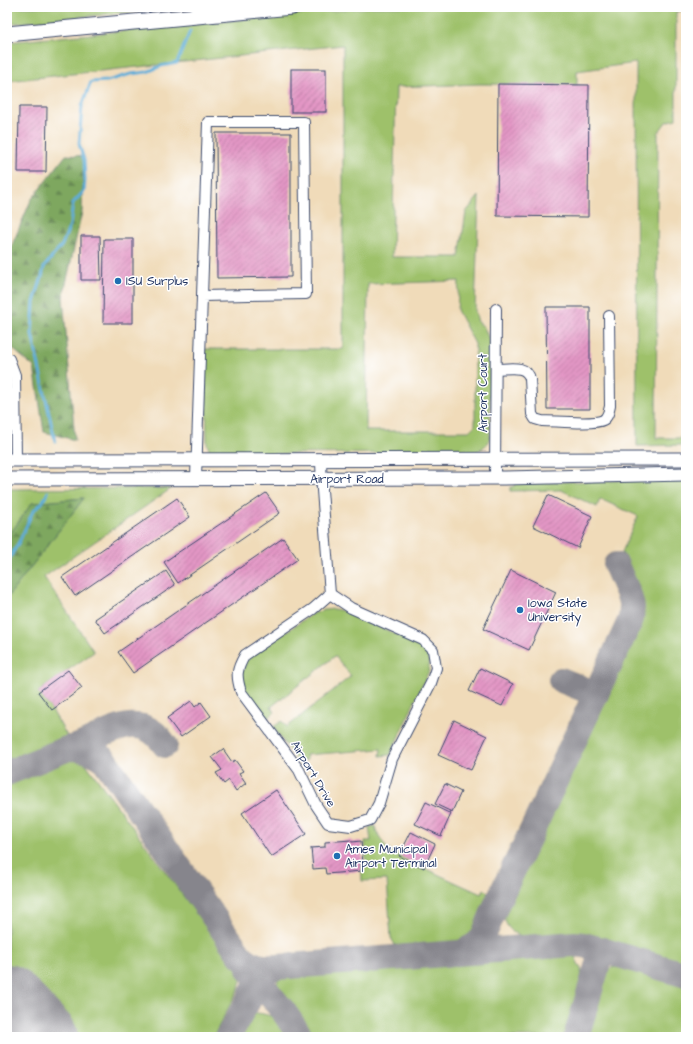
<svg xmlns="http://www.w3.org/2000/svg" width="693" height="1044" viewBox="0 0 693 1044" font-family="'Architects Daughter',sans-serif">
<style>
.green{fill:#9ec16b;stroke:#5c7864;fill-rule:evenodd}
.forest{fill:url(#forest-firs);stroke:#4c6b5e}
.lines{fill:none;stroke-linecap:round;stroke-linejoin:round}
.stream{stroke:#5eadd8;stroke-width:3}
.taxiway{stroke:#86858c;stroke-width:26}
.runway{stroke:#86858c;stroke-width:64}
.building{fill:url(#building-hatch)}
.minor-casing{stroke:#3b496c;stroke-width:12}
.major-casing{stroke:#3b496c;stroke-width:15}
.highway-casing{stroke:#3b496c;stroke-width:17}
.minor{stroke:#fff;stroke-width:10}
.major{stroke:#fff;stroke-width:13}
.highway{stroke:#fff;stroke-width:15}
.poi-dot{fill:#1f6fb2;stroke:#fff;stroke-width:1.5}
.labels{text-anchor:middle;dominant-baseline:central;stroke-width:3;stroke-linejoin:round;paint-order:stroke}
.poi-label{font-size:12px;fill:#1b2f5e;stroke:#fff;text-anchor:start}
.street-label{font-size:12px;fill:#1b2f5e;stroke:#fff}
</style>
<defs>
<pattern id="forest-firs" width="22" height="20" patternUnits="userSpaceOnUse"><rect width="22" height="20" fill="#7ea75f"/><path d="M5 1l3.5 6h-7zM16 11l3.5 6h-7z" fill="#668852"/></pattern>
<pattern id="building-hatch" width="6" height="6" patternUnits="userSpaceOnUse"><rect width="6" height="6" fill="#e396c5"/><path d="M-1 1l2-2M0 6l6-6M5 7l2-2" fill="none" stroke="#b77ba3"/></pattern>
</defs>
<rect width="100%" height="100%" fill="#fff"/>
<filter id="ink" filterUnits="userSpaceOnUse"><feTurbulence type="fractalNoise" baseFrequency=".025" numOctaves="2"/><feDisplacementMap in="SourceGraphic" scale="8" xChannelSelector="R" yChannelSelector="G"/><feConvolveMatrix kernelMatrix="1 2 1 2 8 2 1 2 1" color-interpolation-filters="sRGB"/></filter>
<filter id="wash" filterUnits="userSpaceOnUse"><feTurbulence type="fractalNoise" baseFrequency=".012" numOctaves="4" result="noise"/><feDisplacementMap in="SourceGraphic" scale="16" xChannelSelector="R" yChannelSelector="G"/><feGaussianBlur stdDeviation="0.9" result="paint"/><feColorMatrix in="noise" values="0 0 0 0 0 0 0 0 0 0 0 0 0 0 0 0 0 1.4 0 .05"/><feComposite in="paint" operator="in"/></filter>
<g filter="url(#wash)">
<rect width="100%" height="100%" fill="#f0dbb9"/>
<g class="green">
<polygon points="13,7 183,7 7,24 7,8"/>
<path d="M374,7H686V10L676,12V119L666,122L658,133L656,438H686V445L637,446L636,63L577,71V85L480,84L396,87L392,257H459L466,212L479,196L475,311L478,322L484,327L490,342V437C486,447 480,452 469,453L216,454L210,452L207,444L205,349H343V45L7,81V42ZM459,281L457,310L475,344V425L469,431H366L368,284Z"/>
<path d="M686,479V966L584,936L570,935L531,938C509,935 500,923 506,902L636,622L639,597L622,552L638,516L600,499L597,507L561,490L510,491V487H513L514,485L516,483Z"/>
<polygon points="172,488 44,577 94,652 68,670 38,692 52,710 67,736 7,762 7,598 84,498 32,503 7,538 7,489"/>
<path d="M334,609L344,611L418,644C428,654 430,657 429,671L390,755L380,756L381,749L306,755L307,760L297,761L273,727L282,721L287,727L351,676L335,656L271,707L275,712L267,719L244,688L242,670L247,659L312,614L324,610Z"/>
<polygon points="66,757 81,757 242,976 239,988 213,1037 68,1037 7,974 7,781"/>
<path d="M375,826L376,831L387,849L424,868L481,894L484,889C489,892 490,898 489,903C481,920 475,939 455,943V945L406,949L395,945L391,938L387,880L362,881L361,864H366L365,841H371L369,827Z"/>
<polygon points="556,951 565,952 575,957 581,969 582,983 566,1037 309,1037 276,987 280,973"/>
<polygon points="627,965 686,982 686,1037 583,1037 602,977 611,968"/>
<path d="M257,1013C276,1015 280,1022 290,1037H235C240,1026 247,1019 257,1013Z"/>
</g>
<g class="forest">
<polygon points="66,155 84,156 82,212 63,297 75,440 44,432 34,367 7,344 7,257 31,200"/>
<polygon points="84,498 7,598 7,538 32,503"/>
</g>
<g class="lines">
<g class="stream">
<polyline points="55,441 32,334 34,302 42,277 44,267 62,245 70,225 73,203 84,191 85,180 84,160 79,144 82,106 91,82 107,81 131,74 147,72 161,66 177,63 190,31"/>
<polyline points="7,563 20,540 33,511 42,503 48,492"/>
</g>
<g class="taxiway">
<polyline points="561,680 596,694"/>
<path d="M73,748C106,736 139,706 165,745"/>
<path d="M7,773L69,748C82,748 92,751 103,758L241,956C254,967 261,968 277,967"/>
<polyline points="463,952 477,944 483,937 497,903 529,837 631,619 632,607 629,595 616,565"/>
<polyline points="249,969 284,1012 301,1037"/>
<polyline points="228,1037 259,981 268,970 277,967 574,944 584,945 602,950 686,975"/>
<polyline points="576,1037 602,950"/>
</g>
<polyline class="runway" points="7,996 46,1037"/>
</g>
<g id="blocks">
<g class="building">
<rect x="291" y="69" width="35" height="43"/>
<polygon points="498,84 589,85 588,217 497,216"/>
<polygon points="19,107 47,107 46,172 18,172"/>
<polygon points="216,133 291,133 291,277 217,278"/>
<polygon points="81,236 100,236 101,280 81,280"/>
<polygon points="104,239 133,239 133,323 103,323"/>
<polygon points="546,307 590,307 590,409 547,409"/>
<polygon points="266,493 280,513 178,583 164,562"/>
<polygon points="548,495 592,516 578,548 533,526"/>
<polygon points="177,498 190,517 75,596 62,577"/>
<polygon points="283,538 298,559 133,673 118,652"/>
<polygon points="511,570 556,592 529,650 483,629"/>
<polygon points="166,571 175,585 105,633 95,619"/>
<polygon points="480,668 513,684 502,706 469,691"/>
<polygon points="68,670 82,688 52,710 38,692"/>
<polygon points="191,701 195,707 201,702 211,716 181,737 167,718"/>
<polygon points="454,720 487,736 471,770 438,755"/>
<polygon points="223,749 232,762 235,760 243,771 239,773 246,783 236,791 229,780 224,784 216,773 222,770 212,757"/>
<polygon points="445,784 461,792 452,812 435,804"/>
<polygon points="276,790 306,834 271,857 242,813"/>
<polygon points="426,802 451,814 441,836 415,824"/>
<polygon points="411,832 435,844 424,868 399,856"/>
<polygon points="351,840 352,842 361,841 363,864 361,864 362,871 326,874 325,868 313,869 311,848 325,847 325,842"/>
</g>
</g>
</g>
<g filter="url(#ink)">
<use href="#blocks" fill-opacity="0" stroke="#3b496c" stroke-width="1"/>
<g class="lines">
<defs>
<g id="minor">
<polyline points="7,358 9,359 15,375 16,460"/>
<path d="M496,369C508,369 527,364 530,379L532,414L535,419L542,421C555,421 594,425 603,420C608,417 609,411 610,406L609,316"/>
<polyline points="321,460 322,490 330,594"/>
<polyline points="196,478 202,296 306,294 304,122 208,122 202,296"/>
<polyline points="495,478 496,309"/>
<path d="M330,594L351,608L423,640L433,650L436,668L431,683L392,759L379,803L370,820L351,826L328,823L316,805L299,770L241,692C236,676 236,670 245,655L313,609Z"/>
</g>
<g id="major">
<polyline points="7,460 686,459"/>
<polyline points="7,479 505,478 686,474"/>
</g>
<polyline id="highway" points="7,34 292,7"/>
</defs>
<use href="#minor" class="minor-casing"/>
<use href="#major" class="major-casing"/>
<use href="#highway" class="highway-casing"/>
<use href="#minor" class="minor"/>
<use href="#major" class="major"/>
<use href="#highway" class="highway"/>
</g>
</g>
<g class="poi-dot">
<circle cx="118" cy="281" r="4"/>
<circle cx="520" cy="610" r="4"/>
<circle cx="337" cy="856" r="4"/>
</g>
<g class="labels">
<g class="poi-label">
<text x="126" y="281">ISU Surplus</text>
<text x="528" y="603">Iowa State<tspan x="528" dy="14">University</tspan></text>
<text x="345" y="849">Ames Municipal<tspan x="345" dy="14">Airport Terminal</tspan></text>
</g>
<g class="street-label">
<text transform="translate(483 393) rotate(-90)">Airport Court</text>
<text x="347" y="479">Airport Road</text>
<text transform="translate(313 774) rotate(59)">Airport Drive</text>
</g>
</g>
<rect width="693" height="1044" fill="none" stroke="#fff" stroke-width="24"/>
</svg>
